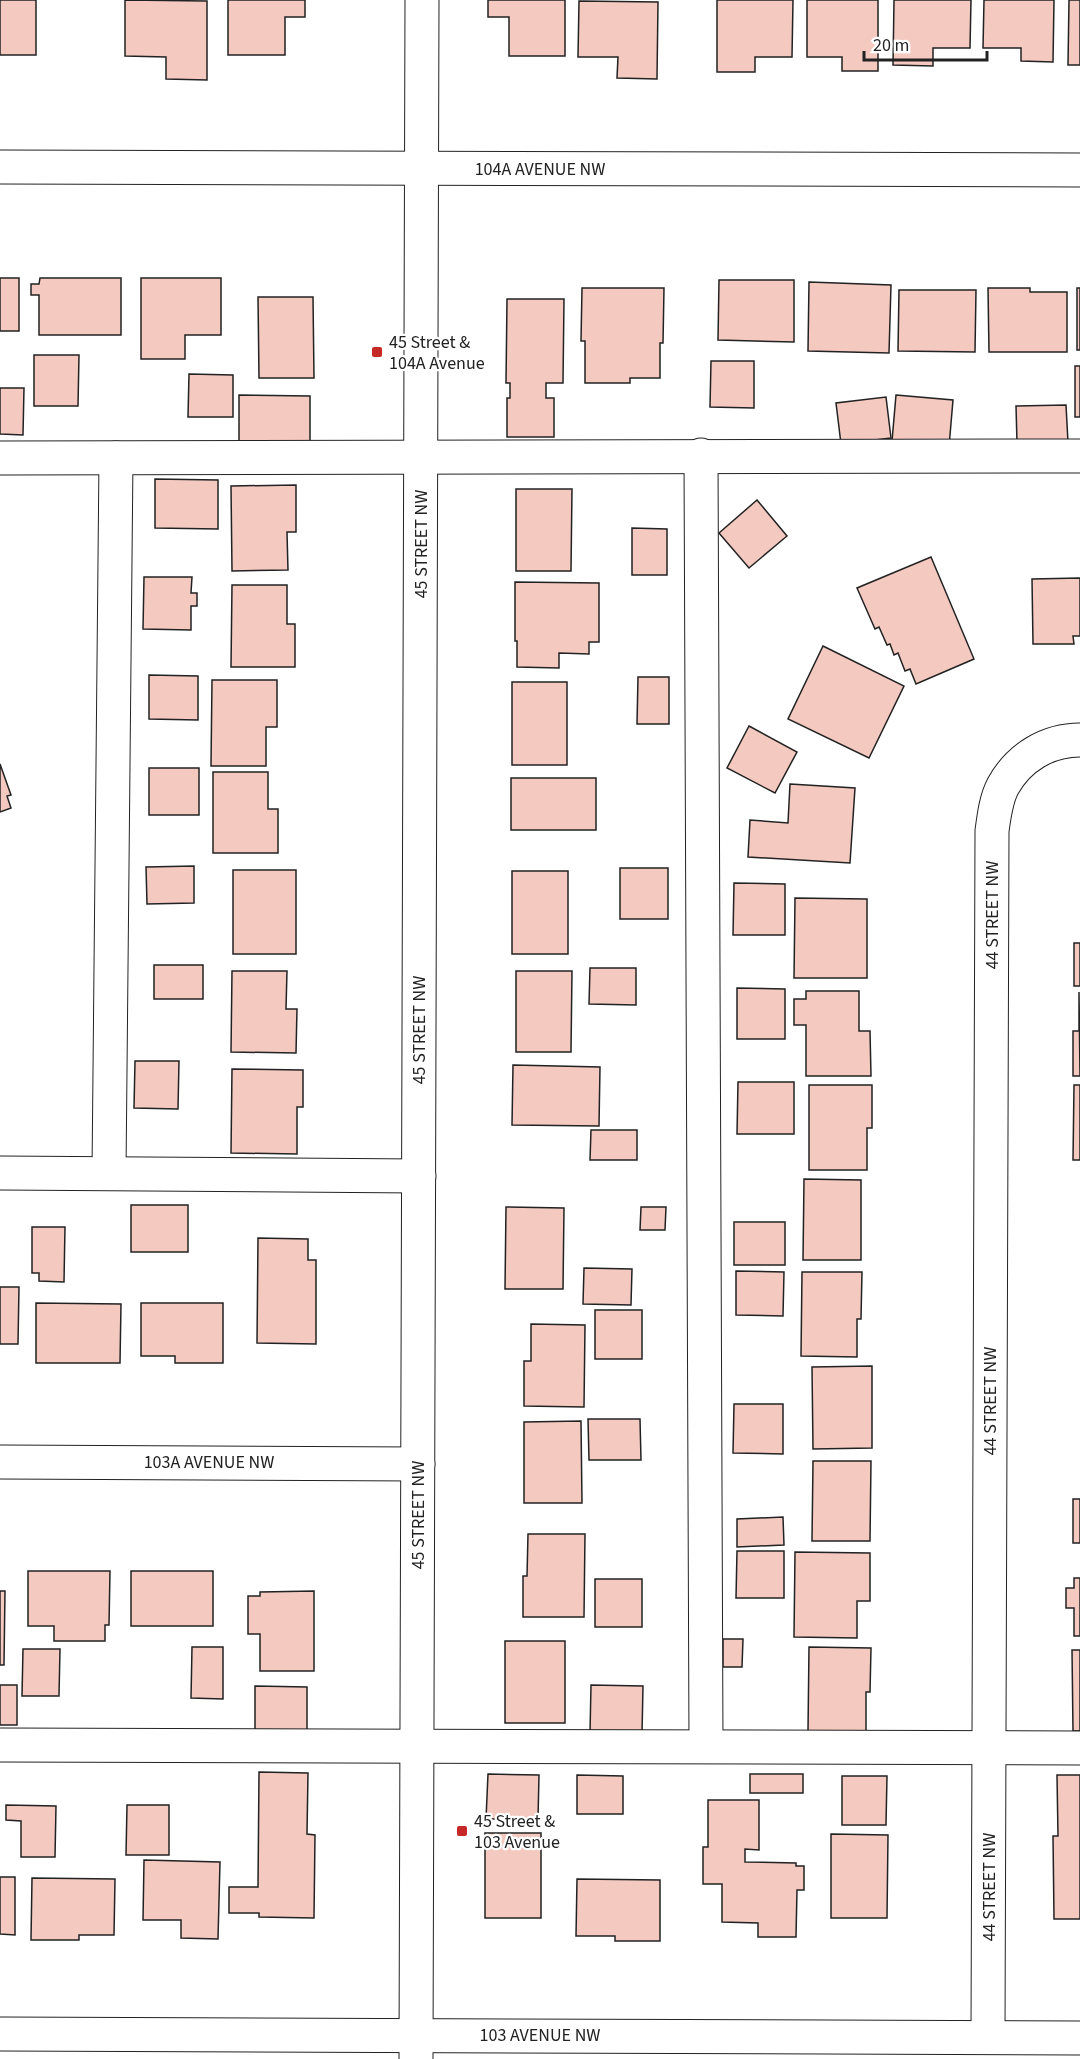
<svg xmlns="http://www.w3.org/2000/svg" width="1080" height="2059" viewBox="0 0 1080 2059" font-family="'Source Sans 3',sans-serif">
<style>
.building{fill:#f3c9c0;stroke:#222;stroke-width:1.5}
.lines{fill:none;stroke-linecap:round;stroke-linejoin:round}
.minor-casing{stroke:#222;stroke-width:35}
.minor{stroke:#fff;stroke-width:33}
.poi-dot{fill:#c62828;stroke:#fff;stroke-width:2}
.labels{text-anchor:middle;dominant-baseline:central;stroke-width:4.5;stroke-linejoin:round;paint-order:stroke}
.street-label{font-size:18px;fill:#222;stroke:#fff}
.poi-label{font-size:18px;fill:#222;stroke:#fff;text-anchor:start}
</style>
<rect width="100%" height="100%" fill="#fff"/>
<g class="building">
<rect x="0" y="0" width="36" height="55"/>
<polygon points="125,0 207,1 207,80 166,79 166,57 125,56"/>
<polygon points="228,0 305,0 305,17 285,17 285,55 228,55"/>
<polygon points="488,0 565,0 565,56 509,56 509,17 488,17"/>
<polygon points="717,0 793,0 792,57 755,57 755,72 717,72"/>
<polygon points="807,0 878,0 878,71 842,71 842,57 807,57"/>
<polygon points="894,0 971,0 970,48 933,48 933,66 893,65"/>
<polygon points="984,0 1054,0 1053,62 1021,61 1021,48 983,48"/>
<polygon points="1069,0 1080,0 1080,65 1068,65"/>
<polygon points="579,1 658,2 657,79 617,78 618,57 578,57"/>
<rect x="0" y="278" width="19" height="53"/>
<polygon points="40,278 121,278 121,335 39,335 39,295 31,295 31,284 39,284"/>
<polygon points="141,278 221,278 221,335 185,335 185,359 141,359"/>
<polygon points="719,280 794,280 794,342 718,340"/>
<polygon points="809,282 891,285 889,353 808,351"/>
<polygon points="582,288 664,288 663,343 660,343 660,378 630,378 630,383 585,383 585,341 581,341"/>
<polygon points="988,288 1030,288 1030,292 1067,292 1067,352 989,352"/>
<rect x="1077" y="288" width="3" height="62"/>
<polygon points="899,290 976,290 975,352 898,351"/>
<polygon points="258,297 313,297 314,378 259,378"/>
<polygon points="507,299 564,299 563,383 546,383 546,398 554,398 554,437 507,437 507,398 510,398 510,383 506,383"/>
<polygon points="34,355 79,355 78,406 34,406"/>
<polygon points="711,361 754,361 754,408 710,407"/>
<rect x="1075" y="366" width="5" height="51"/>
<polygon points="189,374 233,375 233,417 188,417"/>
<polygon points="0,388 24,388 23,435 0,434"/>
<polygon points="239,395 310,396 310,443 239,442"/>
<polygon points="896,395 953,400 949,447 892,441"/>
<polygon points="886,397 891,438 841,444 836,403"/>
<polygon points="1066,405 1068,442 1017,443 1016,406"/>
<polygon points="155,479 218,480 218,529 155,528"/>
<polygon points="296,485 296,532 287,532 288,570 232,571 231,486"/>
<polygon points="516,489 572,489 571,571 516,571"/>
<polygon points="757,500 787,536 749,568 719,533"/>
<polygon points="632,528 667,529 667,575 632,575"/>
<polygon points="931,557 974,659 916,684 910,669 905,671 898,653 894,655 890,644 887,645 879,627 875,629 857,588"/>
<polygon points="144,577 192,577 191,593 197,593 197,606 191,606 191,630 143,629"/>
<polygon points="1080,578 1080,636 1073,636 1074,644 1033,644 1032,579"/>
<polygon points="515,582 599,583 599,642 589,642 589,654 559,653 559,668 517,667 517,641 515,641"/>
<polygon points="232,585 287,585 287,624 295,624 295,667 231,667"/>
<polygon points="823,646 904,686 869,758 788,719"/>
<polygon points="149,675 198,676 198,720 149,719"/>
<polygon points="638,677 669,677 669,724 637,724"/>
<polygon points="212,680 277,680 277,727 266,727 266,766 211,766"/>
<rect x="512" y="682" width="55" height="83"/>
<polygon points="749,726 797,752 775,793 727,768"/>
<polygon points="0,764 11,795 7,796 11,808 0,812"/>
<rect x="149" y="768" width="50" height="47"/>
<polygon points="213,772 268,772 268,809 278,809 278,853 213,853"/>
<rect x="511" y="778" width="85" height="52"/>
<polygon points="790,784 855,788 850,863 748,857 750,820 788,823"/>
<polygon points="194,866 194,903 147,904 146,867"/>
<rect x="620" y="868" width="48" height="51"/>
<rect x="233" y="870" width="63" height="84"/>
<rect x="512" y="871" width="56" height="83"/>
<polygon points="734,883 785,884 785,935 733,935"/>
<polygon points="795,898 867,899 867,978 794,978"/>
<rect x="1074" y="943" width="6" height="43"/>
<rect x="154" y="965" width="49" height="34"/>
<polygon points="590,968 636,968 636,1005 589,1004"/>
<polygon points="232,971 287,971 286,1009 297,1009 296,1053 231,1052"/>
<polygon points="516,971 572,971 571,1052 516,1052"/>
<polygon points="737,988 785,989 785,1039 737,1039"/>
<polygon points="806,991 859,991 859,1031 870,1031 871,1076 806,1076 806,1025 794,1025 794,999 806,999"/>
<polygon points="1079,992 1080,1076 1073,1076 1073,1031 1079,1031"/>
<polygon points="135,1061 179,1061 178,1109 134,1108"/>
<polygon points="513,1065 600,1067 599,1126 512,1125"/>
<polygon points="232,1069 303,1070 303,1107 297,1107 297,1154 231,1153"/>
<polygon points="738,1082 794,1082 794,1134 737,1134"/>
<polygon points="809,1085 872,1085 872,1128 867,1128 867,1170 809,1170"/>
<polygon points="1074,1085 1080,1085 1080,1160 1073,1160"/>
<polygon points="591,1130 637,1130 637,1160 590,1160"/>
<polygon points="804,1179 861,1180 861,1260 803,1260"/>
<rect x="131" y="1205" width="57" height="47"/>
<polygon points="506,1207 564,1208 563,1289 505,1289"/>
<polygon points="641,1207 666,1207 665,1230 640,1230"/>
<rect x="734" y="1222" width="51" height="43"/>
<polygon points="32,1227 65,1227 64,1282 39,1281 39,1273 32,1273"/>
<polygon points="258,1238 308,1239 308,1260 316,1260 316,1344 257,1343"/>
<polygon points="584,1268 632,1269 631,1305 583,1304"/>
<polygon points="736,1271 784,1272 783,1316 736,1315"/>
<polygon points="802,1272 862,1272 861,1319 857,1319 857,1357 801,1356"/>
<polygon points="0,1287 19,1287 18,1344 0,1344"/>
<polygon points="36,1303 121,1304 120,1363 36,1363"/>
<polygon points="141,1303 223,1303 223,1363 175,1363 175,1356 141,1356"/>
<rect x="595" y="1310" width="47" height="49"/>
<polygon points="531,1324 585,1325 584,1407 524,1406 524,1361 531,1361"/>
<polygon points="872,1366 872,1448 813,1449 812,1367"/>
<polygon points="734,1404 783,1404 783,1454 733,1453"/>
<polygon points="588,1419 640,1419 641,1460 589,1460"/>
<polygon points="581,1421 582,1503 524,1503 524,1422"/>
<polygon points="813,1461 871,1461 870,1541 812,1541"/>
<rect x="1073" y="1499" width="7" height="44"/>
<polygon points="783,1517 784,1545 737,1547 737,1519"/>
<polygon points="528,1534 585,1534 584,1617 523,1617 523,1576 527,1576"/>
<polygon points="737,1551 784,1551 784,1598 736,1598"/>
<polygon points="795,1552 870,1553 870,1601 857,1601 857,1638 794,1637"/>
<polygon points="28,1571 110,1571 109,1625 105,1625 105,1641 54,1641 54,1626 28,1626"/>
<rect x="131" y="1571" width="82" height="55"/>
<polygon points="1074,1578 1080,1578 1080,1636 1074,1636 1074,1608 1066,1608 1066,1588 1074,1588"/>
<rect x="595" y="1579" width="47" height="48"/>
<polygon points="0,1591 5,1591 4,1665 0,1665"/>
<polygon points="314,1591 314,1671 260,1671 260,1634 248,1634 248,1596 260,1596 260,1592"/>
<polygon points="723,1639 743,1639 742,1667 723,1667"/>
<rect x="505" y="1641" width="60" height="82"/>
<polygon points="192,1647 223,1647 223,1699 191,1698"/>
<polygon points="809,1647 871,1648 870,1692 866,1692 866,1731 808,1731"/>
<polygon points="23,1649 60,1649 59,1696 22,1696"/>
<polygon points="1072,1650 1080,1650 1080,1731 1073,1731"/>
<rect x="0" y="1685" width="17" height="40"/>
<polygon points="591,1685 643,1686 642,1734 590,1733"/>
<polygon points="255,1686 307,1687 307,1731 255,1731"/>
<polygon points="259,1772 308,1773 307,1834 315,1835 314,1918 259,1917 259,1913 229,1913 229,1887 258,1887"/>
<polygon points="488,1774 539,1775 538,1819 486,1819"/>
<rect x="750" y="1774" width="53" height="19"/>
<polygon points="577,1775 623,1776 623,1814 577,1814"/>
<polygon points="1057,1775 1080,1775 1080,1919 1054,1919 1053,1836 1058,1836"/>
<polygon points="842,1776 887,1776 886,1825 842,1825"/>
<polygon points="708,1800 759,1800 759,1850 745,1849 745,1862 796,1863 796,1866 804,1866 804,1890 797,1890 796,1937 758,1937 758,1923 722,1922 722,1884 703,1884 703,1847 708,1847"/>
<polygon points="6,1805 56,1806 55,1857 21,1857 21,1821 6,1820"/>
<polygon points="127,1805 169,1805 169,1855 126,1855"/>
<rect x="485" y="1833" width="56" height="85"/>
<polygon points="831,1834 888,1835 887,1918 831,1918"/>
<polygon points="144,1860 220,1862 218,1939 181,1938 181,1920 143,1920"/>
<polygon points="0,1877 15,1877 15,1935 0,1934"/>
<polygon points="32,1878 115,1879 114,1935 79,1935 79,1940 31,1940"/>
<polygon points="577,1879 660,1880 660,1941 615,1941 615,1936 576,1936"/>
</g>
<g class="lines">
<defs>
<g id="minor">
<polyline points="0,167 1080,170"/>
<polyline points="701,455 706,1746"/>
<polyline points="0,458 1080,456"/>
<polyline points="0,1173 419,1176"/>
<polyline points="109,1173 116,458"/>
<polyline points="0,1462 418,1464"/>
<polyline points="0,1745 1080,1748"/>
<polyline points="0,2034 1080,2038"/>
<path d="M988,2037L992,831C994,816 996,799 1003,786C1019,757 1048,740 1080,740"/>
<polyline points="416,2059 422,0"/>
</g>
</defs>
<use href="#minor" class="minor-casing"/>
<use href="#minor" class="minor"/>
</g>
<g class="poi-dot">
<rect x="371" y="346" width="12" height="12" rx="3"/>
<rect x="456" y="1825" width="12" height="12" rx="3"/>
</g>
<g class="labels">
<g class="street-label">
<text x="540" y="169">104A AVENUE NW</text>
<text transform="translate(421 544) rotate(-90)">45 STREET NW</text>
<text transform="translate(992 915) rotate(-90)">44 STREET NW</text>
<text transform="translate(419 1030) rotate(-90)">45 STREET NW</text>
<text transform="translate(990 1401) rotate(-90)">44 STREET NW</text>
<text x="209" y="1462">103A AVENUE NW</text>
<text transform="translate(418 1515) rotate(-90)">45 STREET NW</text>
<text transform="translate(989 1887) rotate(-90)">44 STREET NW</text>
<text x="540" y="2035">103 AVENUE NW</text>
</g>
<g class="poi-label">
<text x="389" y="342">45 Street &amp;<tspan x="389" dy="21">104A Avenue</tspan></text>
<text x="474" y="1821">45 Street &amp;<tspan x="474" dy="21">103 Avenue</tspan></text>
</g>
</g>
<path d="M864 51v9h123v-9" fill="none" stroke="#222222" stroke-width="3"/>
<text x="873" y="51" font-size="18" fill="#222222" stroke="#ffffff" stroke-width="4.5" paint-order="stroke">20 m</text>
</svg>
